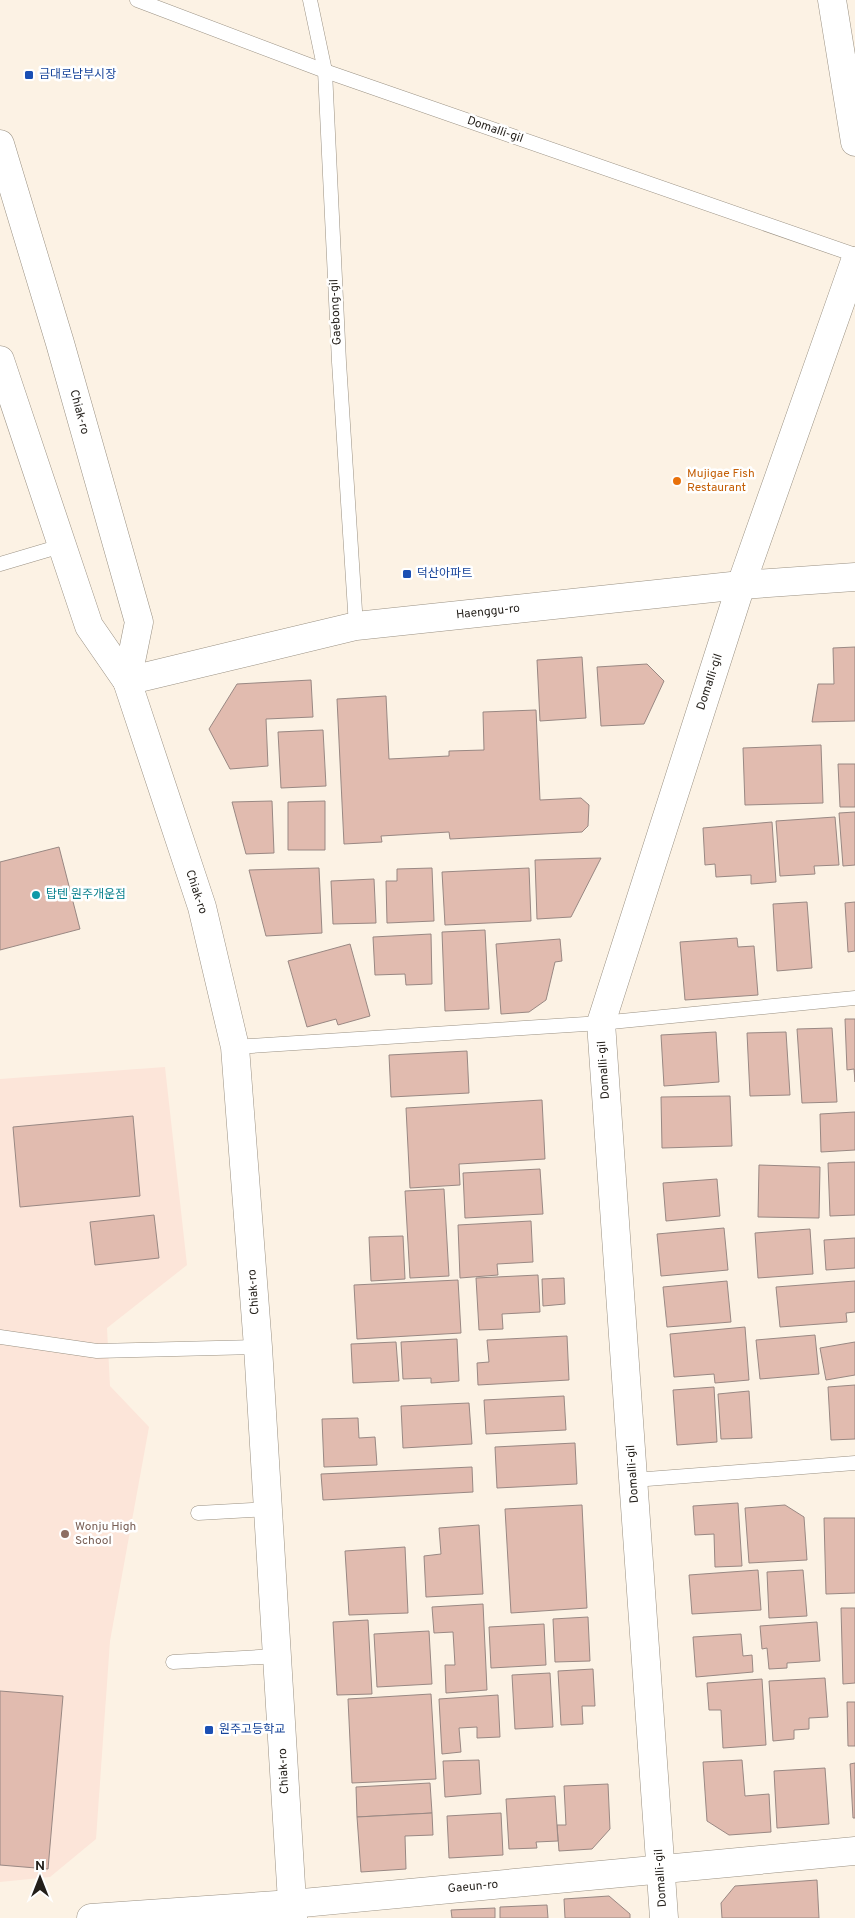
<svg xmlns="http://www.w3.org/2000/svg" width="855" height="1918" viewBox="0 0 855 1918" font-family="Overpass,'Noto Sans KR',sans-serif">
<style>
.education{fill:#fce5d9}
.building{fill:#e1bbaf;stroke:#998883}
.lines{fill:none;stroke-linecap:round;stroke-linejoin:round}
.service-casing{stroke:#9a9183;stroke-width:15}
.minor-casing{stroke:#9a9183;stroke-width:29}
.tertiary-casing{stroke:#9a9183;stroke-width:29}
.secondary-casing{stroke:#9a9183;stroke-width:29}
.service{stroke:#fff;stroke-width:14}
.minor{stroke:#fff;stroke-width:28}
.tertiary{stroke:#fff;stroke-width:28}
.secondary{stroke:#fff;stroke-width:28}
.transit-dot{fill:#1a4fb4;stroke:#fff;stroke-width:2}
.food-dot{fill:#e8710a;stroke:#fff;stroke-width:2}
.culture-dot{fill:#0f9aa8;stroke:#fff;stroke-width:2}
.education-dot{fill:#8d6e63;stroke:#fff;stroke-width:2}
.labels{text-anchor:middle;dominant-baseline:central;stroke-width:5;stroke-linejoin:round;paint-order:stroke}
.transit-label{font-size:12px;fill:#164399;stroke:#fff;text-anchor:start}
.street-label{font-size:12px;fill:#231f1a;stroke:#fff}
.food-label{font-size:12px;fill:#c56008;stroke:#fff;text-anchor:start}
.culture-label{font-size:12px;fill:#0d838f;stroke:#fff;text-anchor:start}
.education-label{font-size:12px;fill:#785e54;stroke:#fff;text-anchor:start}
</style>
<rect width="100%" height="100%" fill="#fcf2e4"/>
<polygon class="education" points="165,1067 187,1265 107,1328 110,1386 149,1427 110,1641 96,1839 50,1877 0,1882 0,1079"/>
<g class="building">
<polygon points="855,647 855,721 812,722 818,684 834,684 833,648"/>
<polygon points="582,657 586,718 540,721 537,660"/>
<polygon points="647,664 664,681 644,724 601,726 597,667"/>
<polygon points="311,680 313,717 266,719 268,766 230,769 209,729 237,684"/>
<polygon points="386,696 389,759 449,756 449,751 484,750 483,712 536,710 540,800 581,798 589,805 588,826 582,832 450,839 449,832 381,836 382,842 344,844 337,699"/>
<polygon points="323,730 326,786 281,788 278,732"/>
<polygon points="821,745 823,803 745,805 743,748"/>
<polygon points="838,764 855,764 855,807 840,807"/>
<polygon points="272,801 274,853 246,854 232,802"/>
<polygon points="325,801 325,850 288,850 288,802"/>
<polygon points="855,812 855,865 843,866 839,813"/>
<polygon points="835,817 839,865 814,866 815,874 780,876 776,821"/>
<polygon points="772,822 776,882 751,884 751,875 716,877 715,864 705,865 703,828"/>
<polygon points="59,847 80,929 0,950 0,862"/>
<polygon points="601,858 571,917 537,919 535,860"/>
<polygon points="319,868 322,933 266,936 249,870"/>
<polygon points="432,868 434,921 387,923 386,881 397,881 397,869"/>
<polygon points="529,868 531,921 445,925 442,872"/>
<polygon points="374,879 376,923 333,924 331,881"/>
<polygon points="807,902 812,968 777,971 773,904"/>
<polygon points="855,902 855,951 848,952 845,903"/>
<polygon points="485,930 489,1009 445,1011 442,932"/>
<polygon points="431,934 432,984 406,985 405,974 375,975 373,937"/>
<polygon points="737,938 738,947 754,946 758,995 685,1000 680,942"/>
<polygon points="560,939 562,961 555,962 546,1000 529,1012 501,1014 496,944"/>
<polygon points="350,944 370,1016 338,1025 336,1019 307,1027 288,961"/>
<polygon points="845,1019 855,1019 855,1082 854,1069 847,1070"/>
<polygon points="832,1028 837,1102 802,1103 797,1029"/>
<polygon points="716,1032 719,1082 664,1086 661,1035"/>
<polygon points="786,1032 790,1095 750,1096 747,1033"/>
<polygon points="467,1051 469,1093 391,1097 389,1055"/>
<polygon points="730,1096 732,1146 662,1148 661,1097"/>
<polygon points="542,1100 545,1159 459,1164 460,1185 410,1188 406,1108"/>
<polygon points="855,1112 855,1150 821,1152 820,1114"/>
<polygon points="133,1116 140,1196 20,1207 13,1127"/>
<polygon points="855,1162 855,1215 830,1216 828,1163"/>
<polygon points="759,1165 820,1167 819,1218 758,1217"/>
<polygon points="540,1169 543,1214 465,1218 463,1173"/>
<polygon points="717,1179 720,1216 666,1221 663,1183"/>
<polygon points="444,1189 449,1276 410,1278 405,1191"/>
<polygon points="154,1215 159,1258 95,1265 90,1222"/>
<polygon points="531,1221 533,1262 497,1264 498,1275 460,1278 458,1225"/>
<polygon points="724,1228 728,1270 661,1276 657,1234"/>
<polygon points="810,1229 813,1274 758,1278 755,1233"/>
<polygon points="403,1236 405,1279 371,1281 369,1237"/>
<polygon points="855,1238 855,1268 826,1270 824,1240"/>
<polygon points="538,1275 540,1312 502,1314 503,1329 479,1330 476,1278"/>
<polygon points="564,1278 565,1304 543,1306 542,1279"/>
<polygon points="458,1280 461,1333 357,1339 354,1285"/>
<polygon points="727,1281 731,1322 667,1327 663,1287"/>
<polygon points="855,1281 855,1312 846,1313 847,1322 780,1327 776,1287"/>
<polygon points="745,1327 749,1380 715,1383 714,1374 674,1377 670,1334"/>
<polygon points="815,1335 819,1374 760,1379 756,1340"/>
<polygon points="567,1336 569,1380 478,1385 477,1363 489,1362 487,1340"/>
<polygon points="457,1339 459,1381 431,1383 431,1378 403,1379 401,1342"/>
<polygon points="396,1342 399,1381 353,1383 351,1344"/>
<polygon points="855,1342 855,1375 826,1380 820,1348"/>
<polygon points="855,1385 855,1439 831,1440 828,1387"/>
<polygon points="714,1387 717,1442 677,1445 673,1390"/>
<polygon points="749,1391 752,1438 721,1439 718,1394"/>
<polygon points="564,1396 566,1430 486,1434 484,1400"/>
<polygon points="469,1403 472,1444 403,1448 401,1406"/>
<polygon points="358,1418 359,1438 375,1437 377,1465 324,1467 322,1419"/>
<polygon points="575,1443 577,1484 497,1488 495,1447"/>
<polygon points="472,1467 473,1492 323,1500 321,1474"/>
<polygon points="738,1503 742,1566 715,1567 714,1534 695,1535 693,1506"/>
<polygon points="582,1505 587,1608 511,1613 505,1509"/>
<polygon points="785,1505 804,1517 807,1560 749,1563 745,1508"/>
<polygon points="824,1518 855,1518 855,1593 826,1594"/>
<polygon points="479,1525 483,1594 426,1597 424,1556 441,1554 439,1528"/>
<polygon points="405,1547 408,1613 349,1615 345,1551"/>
<polygon points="758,1570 761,1610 692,1614 689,1575"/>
<polygon points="803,1570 807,1616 769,1618 767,1572"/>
<polygon points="483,1604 487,1690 446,1693 445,1665 455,1665 453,1632 434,1633 432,1607"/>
<polygon points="841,1608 855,1608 855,1683 843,1684"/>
<polygon points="588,1617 590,1661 555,1662 553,1619"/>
<polygon points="368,1620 372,1694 337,1695 333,1622"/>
<polygon points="817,1622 820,1661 787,1663 787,1668 769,1669 767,1648 762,1649 760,1626"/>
<polygon points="544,1624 546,1665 491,1668 489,1627"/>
<polygon points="429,1631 432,1684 377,1687 374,1634"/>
<polygon points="741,1634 743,1656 752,1655 753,1672 696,1677 693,1637"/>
<polygon points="593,1669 595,1706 582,1706 583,1724 561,1725 558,1671"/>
<polygon points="550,1673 553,1727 515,1729 512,1675"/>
<polygon points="825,1678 828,1717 809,1718 809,1729 794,1730 794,1739 773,1741 769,1681"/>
<polygon points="762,1679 766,1745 723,1748 721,1710 709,1710 707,1683"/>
<polygon points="0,1691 63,1696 48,1869 0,1865"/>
<polygon points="431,1694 436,1779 352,1783 348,1699"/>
<polygon points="498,1695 500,1737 477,1738 477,1727 459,1728 461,1752 442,1754 439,1699"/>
<polygon points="847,1702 855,1702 855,1746 848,1746"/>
<polygon points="479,1760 481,1794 445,1797 443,1761"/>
<polygon points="742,1760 745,1796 769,1794 771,1832 729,1835 707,1821 703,1762"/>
<polygon points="855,1763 855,1818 853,1818 850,1764"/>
<polygon points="825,1768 829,1824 777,1828 774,1771"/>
<polygon points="430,1783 432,1813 357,1817 356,1787"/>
<polygon points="608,1784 610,1829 592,1849 559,1851 557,1825 566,1825 564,1786"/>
<polygon points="555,1796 558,1841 536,1842 537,1848 509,1849 506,1799"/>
<polygon points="432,1813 433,1835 405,1836 406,1869 361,1872 357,1817"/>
<polygon points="501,1813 503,1855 449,1858 447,1816"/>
<polygon points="817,1880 819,1918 722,1918 721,1903 735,1886"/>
<polygon points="609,1896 630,1914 630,1918 565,1918 564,1899"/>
<polygon points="547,1905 548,1918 500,1918 500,1907"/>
<polygon points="495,1908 495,1918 452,1918 451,1910"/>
</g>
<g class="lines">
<defs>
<g id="service">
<polyline points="137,0 325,71 855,255"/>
<polyline points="310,0 325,71 339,362 356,626"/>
<polyline points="0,564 61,546"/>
<polyline points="235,1047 601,1023 855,998"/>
<polyline points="0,1337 97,1351 258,1347"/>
<polyline points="634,1480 855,1463"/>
<polyline points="198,1513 269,1509"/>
<polyline points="173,1662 278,1656"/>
</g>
<g id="minor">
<polyline points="832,0 855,142"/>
<polyline points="292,1904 855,1851"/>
<polyline points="664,1918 601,1023 741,585 855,261"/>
</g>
<g id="tertiary">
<polyline points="127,681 356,626 741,585 855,577"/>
<polyline points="91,1918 292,1904"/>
</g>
<g id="secondary">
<polyline points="0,144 60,343 139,622 127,681"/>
<polyline points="0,360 89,626 127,681 202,907 235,1047 258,1347 293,1918"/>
</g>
</defs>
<use href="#service" class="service-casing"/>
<use href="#minor" class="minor-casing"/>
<use href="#tertiary" class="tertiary-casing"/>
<use href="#secondary" class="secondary-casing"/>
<use href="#service" class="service"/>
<use href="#minor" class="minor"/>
<use href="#tertiary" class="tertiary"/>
<use href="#secondary" class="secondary"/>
</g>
<g class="transit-dot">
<rect x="24" y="70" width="10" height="10" rx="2.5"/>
<rect x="402" y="569" width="10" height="10" rx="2.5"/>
<rect x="204" y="1725" width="10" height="10" rx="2.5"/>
</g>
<circle class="food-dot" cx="677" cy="481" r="5"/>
<circle class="culture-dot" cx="36" cy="895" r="5"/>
<circle class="education-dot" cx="65" cy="1534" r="5"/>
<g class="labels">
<g class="transit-label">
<text x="39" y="75">금대로남부시장</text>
<text x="417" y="574">덕산아파트</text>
<text x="219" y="1730">원주고등학교</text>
</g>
<g class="street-label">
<text transform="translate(495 130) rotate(19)">Domalli-gil</text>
<text transform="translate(336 312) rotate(-93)">Gaebong-gil</text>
<text transform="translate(79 412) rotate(75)">Chiak-ro</text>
<text transform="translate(488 612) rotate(-6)">Haenggu-ro</text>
<text transform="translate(710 682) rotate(-72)">Domalli-gil</text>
<text transform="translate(196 892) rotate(72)">Chiak-ro</text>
<text transform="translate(604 1070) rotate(-94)">Domalli-gil</text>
<text transform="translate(254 1292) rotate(-94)">Chiak-ro</text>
<text transform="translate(633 1474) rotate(-94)">Domalli-gil</text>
<text transform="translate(284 1771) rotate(-93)">Chiak-ro</text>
<text transform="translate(661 1878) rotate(-94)">Domalli-gil</text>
<text transform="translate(473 1887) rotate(-5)">Gaeun-ro</text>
</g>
<g class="food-label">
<text x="687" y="474">Mujigae Fish<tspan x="687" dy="14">Restaurant</tspan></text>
</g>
<g class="culture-label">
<text x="46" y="895">탑텐 원주개운점</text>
</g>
<g class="education-label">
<text x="75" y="1527">Wonju High<tspan x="75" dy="14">School</tspan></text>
</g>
</g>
<g transform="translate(40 1878)" stroke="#ffffff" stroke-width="4" paint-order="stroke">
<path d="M0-4L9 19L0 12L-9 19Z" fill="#231f1a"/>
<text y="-8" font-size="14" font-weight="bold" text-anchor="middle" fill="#231f1a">N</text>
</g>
</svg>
